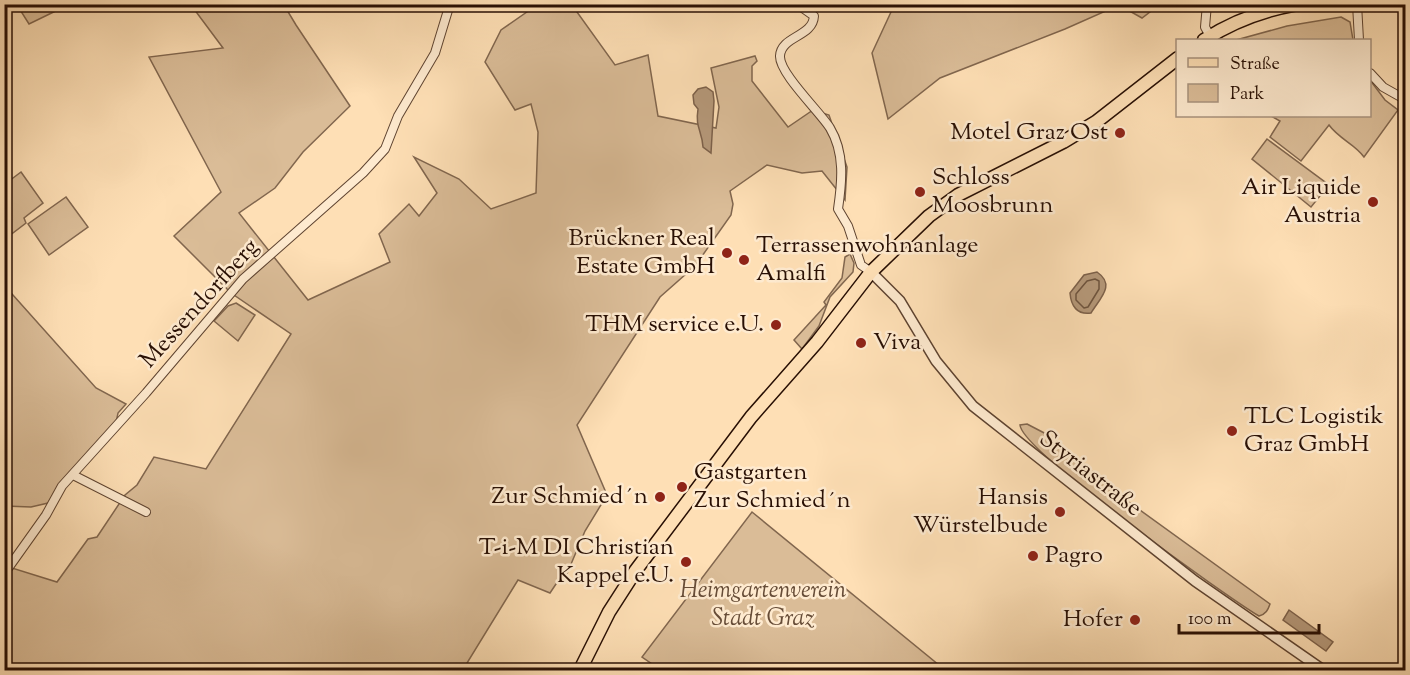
<svg xmlns="http://www.w3.org/2000/svg" width="1410" height="675" viewBox="0 0 1410 675" font-family="'Sorts Mill Goudy',serif">
<style>
.green{fill:#dabc97;stroke:#81664e;stroke-width:1.5}
.water{fill:#b59879;stroke:#7d614a;stroke-width:1.5}
.lines{fill:none;stroke-linecap:round;stroke-linejoin:round}
.shore{stroke:#6e543e;stroke-width:1.5}
.minor-casing{stroke:#5e4330;stroke-width:10}
.tertiary-casing{stroke:#5e4330;stroke-width:12}
.primary-casing{stroke:#280f04;stroke-width:15}
.minor{stroke:#feeacf;stroke-width:8}
.tertiary{stroke:#feeacf;stroke-width:9}
.primary{stroke:#fedfb5;stroke-width:12}
.poi-dot{fill:#8f2418;stroke:#feeacf;stroke-width:2}
.labels{text-anchor:middle;dominant-baseline:central;stroke-width:5;stroke-linejoin:round;paint-order:stroke}
.poi-label{font-size:24px;fill:#280f04;stroke:#feeacf;text-anchor:end}
.street-label{font-size:24px;fill:#280f04;stroke:#feeacf}
.park-label{font-size:24px;font-style:italic;fill:#664c37;stroke:#feeacf}
</style>
<rect width="100%" height="100%" fill="#fedfb5"/>
<filter id="stains"><feTurbulence type="fractalNoise" baseFrequency=".00333" numOctaves="4"/><feColorMatrix values="0 0 0 0 .2 0 0 0 0 .09 0 0 0 0 .02 0 0 0 .5 -.17"/></filter>
<radialGradient id="worn" r=".72"><stop offset=".6" stop-color="#630" stop-opacity="0"/><stop offset="1" stop-color="#630" stop-opacity=".3"/></radialGradient>
<g class="green">
<polygon points="17,5 68,5 29,24"/>
<polygon points="191,5 284,5 296,25 350,106 303,152 275,188 239,213 308,300 390,262 379,234 409,204 419,216 437,193 414,157 459,179 491,209 536,193 538,132 531,104 515,110 485,62 501,30 537,5 572,5 615,65 648,55 658,116 716,128 719,107 711,68 755,56 757,61 752,66 752,81 788,127 813,110 829,115 847,167 845,200 822,171 802,173 767,165 730,191 733,204 731,215 695,266 660,297 577,425 607,495 585,531 566,576 560,578 550,593 518,580 467,663 479,670 5,670 5,571 9,567 57,582 88,539 97,537 125,495 137,485 154,457 206,469 291,334 231,293 174,236 221,192 149,57 223,48"/>
<polygon points="889,5 889,4 1159,5 1142,18 1119,5 1065,29 940,78 888,119 872,53 891,12"/>
<polygon points="1341,17 1350,22 1353,40 1236,40 1287,26"/>
<path d="M1370,80L1385,100L1398,110L1364,157C1355,144 1339,139 1329,125L1301,161L1270,137L1280,121L1271,116H1370Z"/>
<polygon points="1267,139 1329,185 1311,207 1252,159"/>
<polygon points="21,172 43,203 24,218 26,223 5,239 5,184"/>
<polygon points="66,197 88,227 49,255 28,224"/>
<polygon points="850,254 854,263 853,272 830,297 819,326 802,349 794,340 826,305 824,302 842,278 845,257"/>
<polygon points="4,285 96,388 126,404 118,413 115,427 57,490 48,503 31,507 5,506"/>
<polygon points="236,303 255,315 238,341 214,321 228,306"/>
<path d="M1027,424L1050,436L1126,500L1270,604C1268,610 1266,614 1259,616C1227,597 1022,451 1020,425Z"/>
<polygon points="752,512 945,670 661,670 642,657"/>
</g>
<g class="water">
<path d="M706,87L713,92L714,101L711,153L703,147C702,130 695,128 698,109L694,104L693,95L698,89Z"/>
<path d="M1097,272C1116,285 1100,298 1091,313C1077,315 1071,306 1070,293L1084,275Z"/>
<polygon points="1289,610 1333,642 1326,651 1283,620"/>
</g>
<g class="lines">
<polygon class="shore" points="1095,279 1099,281 1099,289 1088,307 1084,308 1076,300 1076,294 1087,281"/>
<defs>
<g id="minor">
<path d="M797,4L814,16C813,37 781,36 780,56C779,73 820,112 830,128C845,153 842,182 838,209L848,226L861,265L871,272"/>
<polyline points="1207,4 1205,27 1210,36"/>
<polyline points="1357,4 1359,40"/>
<polyline points="1370,73 1383,87 1406,100"/>
<polyline points="73,475 146,512"/>
<polyline points="4,571 9,567 46,515 62,486 146,393 243,279 363,173 385,149 398,116 435,53 449,7 455,4"/>
</g>
<polyline id="tertiary" points="871,272 900,301 936,361 973,406 1195,581 1323,670"/>
<g id="primary">
<path d="M1204,40C1232,22 1264,10 1297,4"/>
<polyline points="580,670 609,612 636,570 751,417 817,342 871,272 929,216 958,195 1063,142 1096,122 1178,58"/>
</g>
</defs>
<use href="#minor" class="minor-casing"/>
<use href="#tertiary" class="tertiary-casing"/>
<use href="#primary" class="primary-casing"/>
<use href="#minor" class="minor"/>
<use href="#tertiary" class="tertiary"/>
<use href="#primary" class="primary"/>
</g>
<g class="poi-dot">
<circle cx="1120" cy="133" r="6"/>
<circle cx="920" cy="192" r="6"/>
<circle cx="1373" cy="202" r="6"/>
<circle cx="727" cy="253" r="6"/>
<circle cx="744" cy="260" r="6"/>
<circle cx="776" cy="325" r="6"/>
<circle cx="861" cy="343" r="6"/>
<circle cx="1232" cy="431" r="6"/>
<circle cx="682" cy="487" r="6"/>
<circle cx="660" cy="497" r="6"/>
<circle cx="1060" cy="512" r="6"/>
<circle cx="1033" cy="556" r="6"/>
<circle cx="686" cy="562" r="6"/>
<circle cx="1135" cy="620" r="6"/>
</g>
<g class="labels">
<g class="poi-label">
<text x="1108" y="133">Motel Graz Ost</text>
<text x="932" y="178" text-anchor="start">Schloss<tspan x="932" dy="28">Moosbrunn</tspan></text>
<text x="1361" y="188">Air Liquide<tspan x="1361" dy="28">Austria</tspan></text>
<text x="715" y="239">Brückner Real<tspan x="715" dy="28">Estate GmbH</tspan></text>
<text x="756" y="246" text-anchor="start">Terrassenwohnanlage<tspan x="756" dy="28">Amalfi</tspan></text>
<text x="764" y="325">THM service e.U.</text>
<text x="873" y="343" text-anchor="start">Viva</text>
<text x="1244" y="417" text-anchor="start">TLC Logistik<tspan x="1244" dy="28">Graz GmbH</tspan></text>
<text x="694" y="473" text-anchor="start">Gastgarten<tspan x="694" dy="28">Zur Schmied´n</tspan></text>
<text x="648" y="497">Zur Schmied´n</text>
<text x="1048" y="498">Hansis<tspan x="1048" dy="28">Würstelbude</tspan></text>
<text x="674" y="548">T-i-M DI Christian<tspan x="674" dy="28">Kappel e.U.</tspan></text>
<text x="1045" y="556" text-anchor="start">Pagro</text>
<text x="1123" y="620">Hofer</text>
</g>
<g class="street-label">
<text transform="translate(200 304) rotate(-48)">Messendorfberg</text>
<text transform="translate(1090 474) rotate(38)">Styriastraße</text>
</g>
<g class="park-label">
<text x="763" y="591">Heimgartenverein<tspan x="763" dy="28">Stadt Graz</tspan></text>
</g>
</g>
<rect width="1410" height="675" fill="none" stroke="#fedfb5" stroke-width="24"/>
<rect x="6" y="6" width="1398" height="663" fill="none" stroke="#280f04" stroke-width="3"/>
<rect x="12" y="12" width="1386" height="651" fill="none" stroke="#280f04" stroke-width="1.5"/>
<rect x="1176" y="39" width="195" height="78" fill="#feeacf" stroke="#a8927e" stroke-width="1.5"/>
<rect x="1188" y="58" width="30" height="9" fill="#fedfb5" stroke="#a8927e" stroke-width="1.5"/>
<text x="1230" y="69" font-size="18" fill="#280f04">Straße</text>
<rect x="1188" y="84" width="30" height="18" fill="#dabc97" stroke="#a8927e" stroke-width="1.5"/>
<text x="1230" y="99" font-size="18" fill="#280f04">Park</text>
<path d="M1179 624v9h140v-9" fill="none" stroke="#280f04" stroke-width="3"/>
<text x="1188" y="624" font-size="18" fill="#280f04" stroke="#feeacf" stroke-width="4.5" paint-order="stroke">100 m</text>
<rect width="100%" height="100%" filter="url(#stains)"/>
<rect width="100%" height="100%" fill="url(#worn)"/>
</svg>
